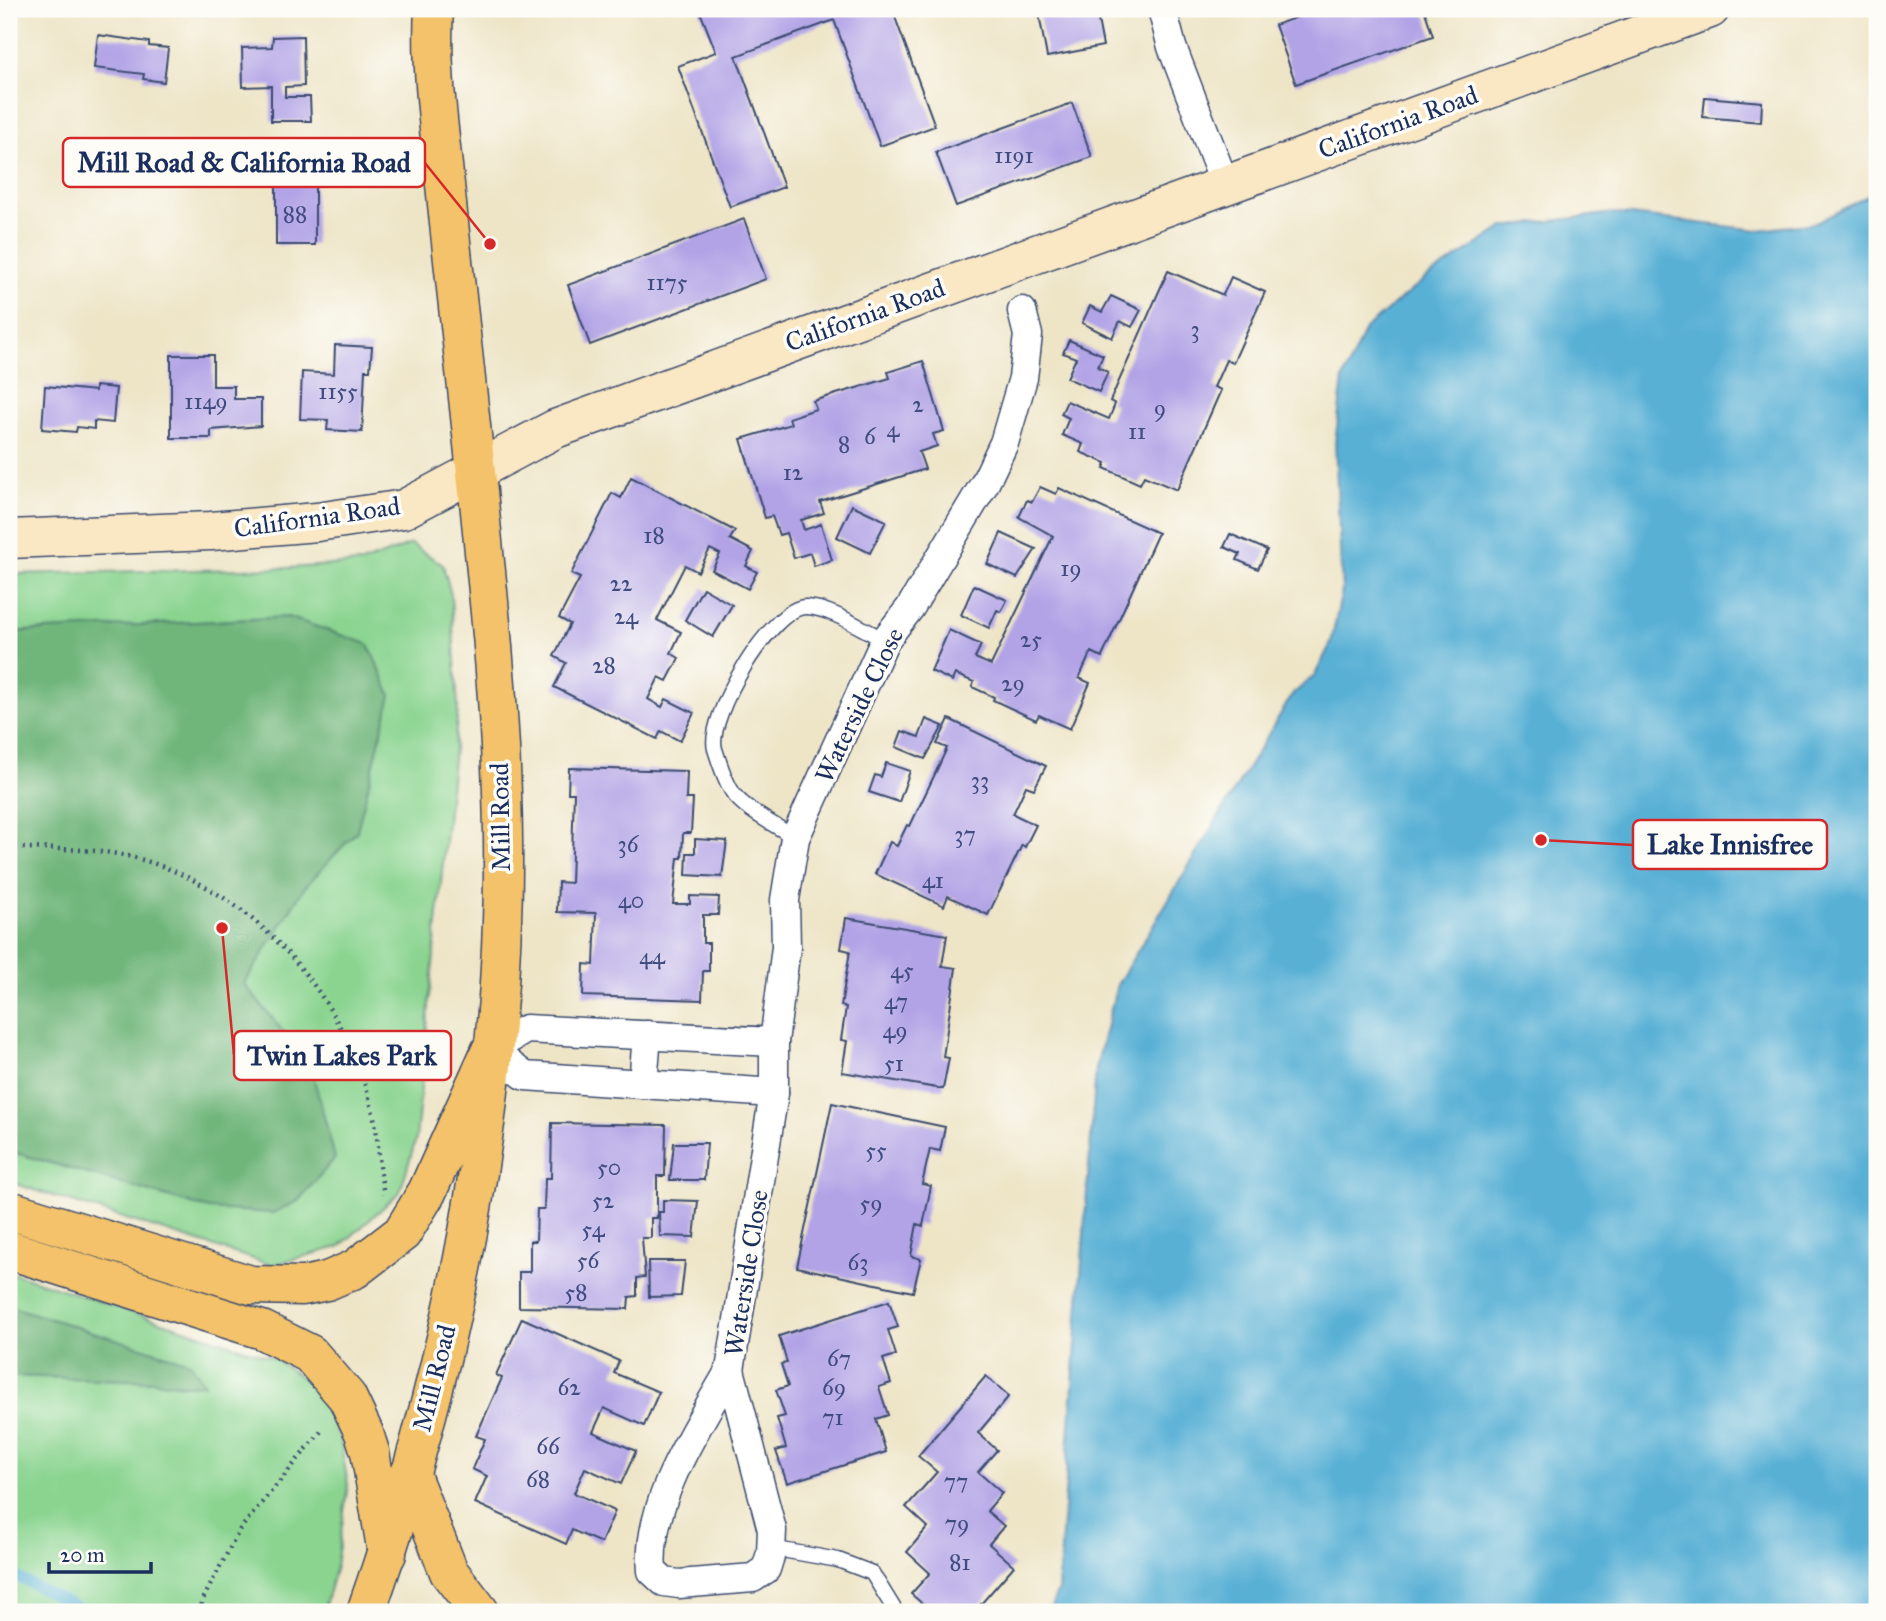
<svg xmlns="http://www.w3.org/2000/svg" width="1886" height="1621" viewBox="0 0 1886 1621" font-family="'IM FELL Great Primer',serif">
<style>
.green{fill:#8ad490;stroke:#528277;stroke-width:2}
.forest{fill:#6fb67a;stroke:#45726c;stroke-width:2}
.water{fill:#59b0d5;stroke:#3a709a;stroke-width:2}
.lines{fill:none;stroke-linecap:round;stroke-linejoin:round}
.stream{stroke:#59b0d5;stroke-width:10}
.building{fill:#b1a3e6}
.service-casing{stroke:#3b4a6e;stroke-width:17}
.minor-casing{stroke:#3b4a6e;stroke-width:31}
.secondary-casing{stroke:#3b4a6e;stroke-width:41}
.primary-casing{stroke:#3b4a6e;stroke-width:41}
.motorway-casing{stroke:#3b4a6e;stroke-width:41}
.path{stroke:#3b4a6e;stroke-width:4.5;stroke-dasharray:2 5;stroke-linecap:butt}
.service{stroke:#fff;stroke-width:14}
.minor{stroke:#fff;stroke-width:28}
.secondary{stroke:#fae7c3;stroke-width:38}
.primary{stroke:#f3c26a;stroke-width:38}
.motorway{stroke:#f3c26a;stroke-width:38}
.labels{text-anchor:middle;dominant-baseline:central;stroke-width:7;stroke-linejoin:round;paint-order:stroke}
.number-label{font-size:23px;fill:#404c80}
.street-label{font-size:26px;fill:#1b2f5e;stroke:#fdfcf7}
.leader{fill:none;stroke:#d62828;stroke-width:2.5}
.callout-dot{fill:#d62828;stroke:#fdfcf7;stroke-width:2.5}
.callout{fill:#fdfcf7;stroke:#d62828;stroke-width:2.5}
.callout-label{font-size:28px;text-anchor:middle;font-weight:bold;fill:#1b2f5e}
</style>
<rect width="100%" height="100%" fill="#fdfcf7"/>
<filter id="ink" filterUnits="userSpaceOnUse"><feTurbulence type="fractalNoise" baseFrequency=".0143" numOctaves="2"/><feDisplacementMap in="SourceGraphic" scale="14" xChannelSelector="R" yChannelSelector="G"/><feConvolveMatrix kernelMatrix="1 2 1 2 8 2 1 2 1" color-interpolation-filters="sRGB"/></filter>
<filter id="wash" filterUnits="userSpaceOnUse"><feTurbulence type="fractalNoise" baseFrequency=".00686" numOctaves="4" result="noise"/><feDisplacementMap in="SourceGraphic" scale="28" xChannelSelector="R" yChannelSelector="G"/><feGaussianBlur stdDeviation="1.57" result="paint"/><feColorMatrix in="noise" values="0 0 0 0 0 0 0 0 0 0 0 0 0 0 0 0 0 1.4 0 .05"/><feComposite in="paint" operator="in"/></filter>
<g filter="url(#wash)">
<rect width="100%" height="100%" fill="#eee5c7"/>
<g class="green">
<polygon points="411,544 443,565 451,595 458,708 416,1139 400,1192 365,1224 339,1247 272,1265 9,1182 9,574 288,568 362,563"/>
<polygon points="9,1272 273,1358 311,1384 340,1438 348,1485 336,1566 323,1612 9,1612"/>
</g>
<g class="forest">
<polygon points="288,617 368,644 391,695 357,831 304,888 244,984 310,1064 335,1158 298,1201 273,1213 209,1209 13,1152 9,1148 9,632"/>
<polygon points="9,1306 190,1362 204,1384 184,1385 155,1381 9,1376"/>
</g>
<polygon class="water" points="1877,191 1877,1612 1049,1612 1058,1590 1096,1068 1117,985 1292,695 1315,675 1331,643 1342,591 1335,443 1343,379 1365,329 1426,278 1504,227 1614,213 1758,230 1816,223"/>
<g class="lines">
<polyline class="stream" points="9,1573 87,1612"/>
</g>
<g id="blocks">
<g class="building">
<polygon points="699,9 892,9 935,126 880,146 834,20 736,56 784,187 730,207 678,66 716,52"/>
<polygon points="1038,9 1096,9 1103,46 1047,57"/>
<polygon points="1320,9 1424,9 1433,36 1296,84 1275,25"/>
<polygon points="98,35 149,42 149,46 168,48 164,82 143,79 144,74 94,68"/>
<polygon points="303,36 304,86 285,87 285,97 310,97 311,121 271,121 271,86 243,87 242,48 272,47 273,37"/>
<polygon points="1705,97 1762,102 1761,122 1703,117"/>
<polygon points="1072,103 1092,157 956,206 936,152"/>
<rect x="276" y="182" width="39" height="63"/>
<polygon points="744,219 766,279 590,345 568,285"/>
<polygon points="1168,271 1223,295 1231,277 1265,292 1233,363 1226,360 1214,387 1221,390 1177,490 1144,476 1140,484 1104,468 1106,463 1080,452 1083,444 1062,435 1069,418 1061,414 1067,401 1109,419 1115,404 1110,401"/>
<polygon points="1111,296 1141,310 1132,327 1120,321 1112,338 1082,323 1090,306 1102,312"/>
<polygon points="1069,340 1103,355 1098,367 1108,372 1099,392 1067,378 1076,358 1063,353"/>
<polygon points="335,345 372,347 370,370 365,370 362,432 327,430 328,420 300,419 302,372 334,374"/>
<polygon points="171,355 213,355 213,386 234,386 234,399 261,399 261,426 211,430 211,438 171,438"/>
<polygon points="923,361 944,431 933,434 937,446 919,452 925,469 820,502 824,513 801,520 804,530 821,524 832,560 814,566 810,553 794,558 786,533 779,535 772,516 765,518 741,439 791,424 789,418 816,409 813,401 890,378 888,372"/>
<polygon points="45,386 95,391 95,386 116,388 113,423 94,421 94,429 77,427 76,432 42,429"/>
<polygon points="631,477 735,531 730,539 753,551 746,566 757,572 748,589 712,570 720,554 710,549 698,572 685,565 657,620 681,632 671,653 679,658 667,681 659,677 648,699 662,707 666,699 694,713 680,741 661,731 657,739 554,687 566,663 554,656 570,624 559,618 580,578 571,574 612,493 621,498"/>
<polygon points="1040,487 1056,494 1059,488 1158,533 1102,657 1091,652 1079,678 1090,683 1070,729 1039,715 1036,720 993,700 994,697 972,687 974,682 955,674 952,681 931,671 949,630 981,645 975,658 991,665 1053,536 1019,517 1027,500 1032,502"/>
<polygon points="852,505 886,521 870,553 837,537"/>
<polygon points="1001,533 1036,549 1017,578 987,564"/>
<polygon points="1230,534 1267,550 1258,569 1237,560 1240,554 1224,547"/>
<polygon points="974,585 1007,600 1001,612 997,610 989,628 961,615"/>
<polygon points="703,588 732,605 713,637 685,620"/>
<polygon points="926,719 943,726 925,759 896,747 902,731 919,737"/>
<polygon points="949,719 1046,766 1034,789 1026,786 1013,814 1036,825 1025,847 1022,845 988,915 948,896 944,906 875,874 890,842 897,846 907,825 910,826 934,776 947,748 937,744"/>
<polygon points="886,763 910,771 899,802 869,792 875,775 881,777"/>
<polygon points="569,768 687,771 686,799 693,799 691,833 683,833 682,858 678,858 673,904 690,904 690,896 719,897 718,915 703,915 703,943 709,943 709,971 703,971 702,1000 583,996 584,964 594,965 596,913 557,912 558,882 571,883 574,793 568,793"/>
<polygon points="695,839 727,841 722,877 686,875 687,853 695,853"/>
<polygon points="846,918 947,935 942,966 956,968 943,1057 949,1058 943,1089 842,1072 847,1041 841,1040 846,1007 841,1006 850,951 841,949"/>
<polygon points="832,1103 945,1127 940,1151 930,1149 922,1184 931,1186 923,1226 917,1224 911,1256 921,1259 913,1292 797,1267"/>
<polygon points="552,1123 666,1125 665,1176 657,1176 657,1218 651,1218 651,1238 642,1238 645,1277 637,1278 637,1296 629,1297 628,1309 519,1307 519,1272 530,1272 530,1241 536,1241 537,1209 544,1209 545,1178 551,1178"/>
<polygon points="674,1143 707,1143 704,1180 670,1180"/>
<polygon points="663,1200 698,1201 694,1237 660,1236 659,1212 663,1212"/>
<polygon points="648,1261 685,1261 681,1296 649,1297"/>
<polygon points="889,1301 898,1327 888,1330 896,1355 883,1359 891,1383 879,1387 888,1415 876,1419 886,1452 787,1483 776,1451 786,1448 777,1418 785,1416 776,1390 788,1386 781,1364 787,1363 779,1336"/>
<polygon points="522,1318 619,1361 614,1373 659,1392 644,1426 604,1408 593,1432 636,1451 621,1484 585,1468 574,1493 615,1511 601,1543 572,1530 566,1544 475,1503 487,1476 472,1469 485,1439 476,1436 502,1378 496,1375"/>
<polygon points="986,1376 1009,1396 978,1433 997,1450 978,1472 1002,1493 987,1511 1004,1526 989,1544 1014,1566 974,1612 932,1612 911,1594 930,1573 907,1552 928,1527 906,1507 937,1472 918,1456"/>
<polygon points="840,1608 840,1612 684,1612 684,1610"/>
</g>
</g>
</g>
<g filter="url(#ink)">
<use href="#blocks" fill-opacity="0" stroke="#3b4a6e" stroke-width="2"/>
<g class="lines">
<defs>
<g id="service">
<path d="M795,838C776,825 752,814 737,798C727,788 719,762 715,749C706,718 772,606 806,607C832,608 863,630 885,640"/>
<polyline points="771,1548 838,1560 872,1573 896,1612"/>
</g>
<g id="minor">
<polyline points="1162,9 1172,47 1225,185"/>
<polyline points="643,1084 647,1035"/>
<polyline points="774,1093 525,1076 491,1050 526,1029 774,1042"/>
<polyline points="730,1370 774,1093 774,1042 786,947 785,900 795,838 885,640 910,608 985,483 1004,443 1023,378 1028,335 1022,311"/>
<path d="M730,1370L772,1530L771,1553L766,1569L753,1578L679,1584L664,1582L652,1571C646,1503 697,1428 730,1370Z"/>
</g>
<polyline id="secondary" points="9,539 211,531 317,522 404,509 555,429 1710,9"/>
<path id="primary" d="M366,1612C453,1366 506,1099 503,837C502,742 494,647 484,552C473,436 459,320 447,204C441,140 430,73 434,9"/>
<g id="motorway">
<polyline points="9,1210 251,1285 303,1286 327,1281 355,1269 402,1233 427,1192 491,1050"/>
<polyline points="9,1250 262,1330 310,1354 347,1397 364,1433 370,1452 387,1554"/>
<polyline points="410,1473 449,1572 480,1612"/>
</g>
</defs>
<use href="#service" class="service-casing"/>
<use href="#minor" class="minor-casing"/>
<use href="#secondary" class="secondary-casing"/>
<use href="#primary" class="primary-casing"/>
<use href="#motorway" class="motorway-casing"/>
<g class="path">
<path d="M9,847C50,850 95,847 136,858C251,889 340,990 371,1105C379,1133 378,1165 384,1194"/>
<polyline points="201,1612 202,1601 240,1529 323,1429"/>
</g>
<use href="#service" class="service"/>
<use href="#minor" class="minor"/>
<use href="#secondary" class="secondary"/>
<use href="#primary" class="primary"/>
<use href="#motorway" class="motorway"/>
</g>
</g>
<g class="labels">
<g class="number-label">
<text x="1014" y="155">1191</text>
<text x="295" y="214">88</text>
<text x="667" y="282">1175</text>
<text x="1195" y="329">3</text>
<text x="338" y="391">1155</text>
<text x="206" y="401">1149</text>
<text x="918" y="404">2</text>
<text x="1160" y="408">9</text>
<text x="893" y="429">4</text>
<text x="1137" y="431">11</text>
<text x="870" y="436">6</text>
<text x="844" y="444">8</text>
<text x="793" y="472">12</text>
<text x="654" y="535">18</text>
<text x="1071" y="568">19</text>
<text x="621" y="583">22</text>
<text x="626" y="616">24</text>
<text x="1031" y="639">25</text>
<text x="604" y="665">28</text>
<text x="1013" y="683">29</text>
<text x="980" y="780">33</text>
<text x="965" y="834">37</text>
<text x="628" y="844">36</text>
<text x="933" y="880">41</text>
<text x="631" y="900">40</text>
<text x="652" y="956">44</text>
<text x="902" y="970">45</text>
<text x="896" y="1001">47</text>
<text x="895" y="1030">49</text>
<text x="894" y="1063">51</text>
<text x="876" y="1150">55</text>
<text x="609" y="1167">50</text>
<text x="603" y="1200">52</text>
<text x="871" y="1203">59</text>
<text x="593" y="1229">54</text>
<text x="588" y="1260">56</text>
<text x="858" y="1262">63</text>
<text x="576" y="1292">58</text>
<text x="839" y="1358">67</text>
<text x="569" y="1387">62</text>
<text x="834" y="1387">69</text>
<text x="833" y="1417">71</text>
<text x="548" y="1446">66</text>
<text x="538" y="1479">68</text>
<text x="956" y="1481">77</text>
<text x="957" y="1523">79</text>
<text x="960" y="1562">81</text>
</g>
<g class="street-label">
<text transform="translate(1398 122) rotate(-20)">California Road</text>
<text transform="translate(865 315) rotate(-20)">California Road</text>
<text transform="translate(317 517) rotate(-8)">California Road</text>
<text transform="translate(859 705) rotate(-64)">Waterside Close</text>
<text transform="translate(500 817) rotate(-91)">Mill Road</text>
<text transform="translate(746 1273) rotate(-81)">Waterside Close</text>
<text transform="translate(434 1378) rotate(-76)">Mill Road</text>
</g>
</g>
<path class="leader" d="M490 244L425 163M1541 840L1633 845M222 928L234 1055"/>
<g class="callout-dot">
<circle cx="490" cy="244" r="7"/>
<circle cx="1541" cy="840" r="7"/>
<circle cx="222" cy="928" r="7"/>
</g>
<g class="callout">
<rect x="63" y="138" width="362" height="49" rx="7"/>
<rect x="1633" y="820" width="194" height="49" rx="7"/>
<rect x="234" y="1031" width="217" height="49" rx="7"/>
</g>
<g class="callout-label">
<text x="244" y="172">Mill Road &amp; California Road</text>
<text x="1730" y="854">Lake Innisfree</text>
<text x="342" y="1065">Twin Lakes Park</text>
</g>
<rect width="1886" height="1621" fill="none" stroke="#fdfcf7" stroke-width="35"/>
<path d="M49 1562v10h102v-10" fill="none" stroke="#1b2f5e" stroke-width="3.5"/>
<text x="60" y="1562" font-size="21" fill="#1b2f5e" stroke="#fdfcf7" stroke-width="5" paint-order="stroke">20 m</text>
</svg>
